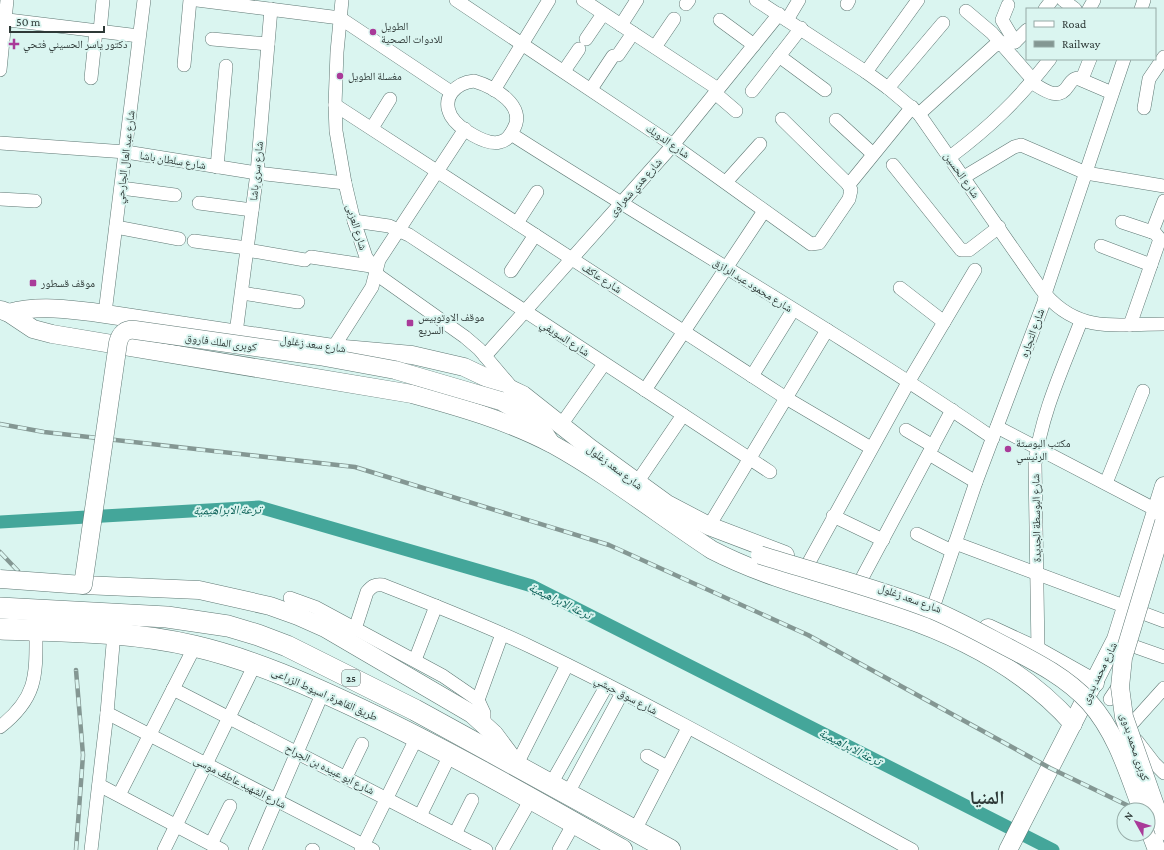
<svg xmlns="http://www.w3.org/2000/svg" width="1164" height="850" viewBox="0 0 1164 850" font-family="'Crimson Pro','Noto Naskh Arabic',serif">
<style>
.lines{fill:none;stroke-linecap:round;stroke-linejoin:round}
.canal{stroke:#44a69a;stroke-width:13}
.minor-casing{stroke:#5f7874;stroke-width:14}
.secondary-casing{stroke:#5f7874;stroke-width:19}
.trunk-casing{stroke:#5f7874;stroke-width:22}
.minor{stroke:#fff;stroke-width:13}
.secondary{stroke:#fff;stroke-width:18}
.trunk{stroke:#fff;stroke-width:21}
.rail-casing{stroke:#849793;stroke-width:4.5}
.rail{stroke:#daf5f0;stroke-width:3;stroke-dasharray:9;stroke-linecap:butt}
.secondary-bridge-casing{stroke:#5f7874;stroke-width:19;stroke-linecap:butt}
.secondary-bridge{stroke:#fff;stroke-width:18}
.poi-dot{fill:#a93b99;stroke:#daf5f0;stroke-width:1.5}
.labels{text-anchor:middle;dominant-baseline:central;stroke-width:4;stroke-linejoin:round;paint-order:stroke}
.shield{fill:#daf5f0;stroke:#62716e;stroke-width:1}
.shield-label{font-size:10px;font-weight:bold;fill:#2e3937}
.poi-label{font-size:11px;fill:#2e3937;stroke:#daf5f0;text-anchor:start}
.street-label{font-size:11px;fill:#2e3937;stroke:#daf5f0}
.water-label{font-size:12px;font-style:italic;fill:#065c53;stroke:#daf5f0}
.town-label{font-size:19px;font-weight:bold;fill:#2e3937;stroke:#daf5f0}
</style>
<rect width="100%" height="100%" fill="#daf5f0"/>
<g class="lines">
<polyline class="canal" points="0,522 259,507 532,586 1053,850"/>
<defs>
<g id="minor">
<polyline points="197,0 340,18 451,92"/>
<polyline points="342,0 337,52 335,105 336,131 345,183 354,221 366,257 379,276 465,337 479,349 513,389"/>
<polyline points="456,0 673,145 811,244 819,243 849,199 851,190 848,184"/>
<polyline points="583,0 718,89"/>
<path d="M756,0L866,72L888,88L919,114L1041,289C1076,334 1113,324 1164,324"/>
<polyline points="1063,0 1075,9"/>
<polyline points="686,4 689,0"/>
<polyline points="847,4 849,0"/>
<polyline points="1008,5 1002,20 1015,42"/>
<polyline points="1045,9 1052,0"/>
<polyline points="1089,9 1094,0"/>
<polyline points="1141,9 1144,0"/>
<polyline points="966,11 992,33 1033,80"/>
<polyline points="0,19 139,36"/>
<polyline points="720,20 754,45"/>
<polyline points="787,20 799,0"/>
<polyline points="621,25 637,0"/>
<polyline points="100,31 103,0"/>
<polyline points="212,39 268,44"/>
<polyline points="586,39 603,14"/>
<polyline points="655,47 674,19"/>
<polyline points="618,55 633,33"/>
<polyline points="779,56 825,90"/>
<polyline points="184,65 190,0"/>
<polyline points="0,70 7,0"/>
<polyline points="564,71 579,49"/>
<polyline points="866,72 918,0"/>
<polyline points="91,78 96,31"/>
<polyline points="1082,79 1090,59"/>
<path d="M474,81C494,87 528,106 513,130C510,136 506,141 500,142C486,146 458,128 451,116C441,97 456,83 474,81Z"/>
<path d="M1031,82C1043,89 1058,102 1068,86C1071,82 1072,79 1077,78L1112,93"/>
<polyline points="888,88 943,23"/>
<polyline points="591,89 613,56"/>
<polyline points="494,90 549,0"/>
<polyline points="752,91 801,28"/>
<polyline points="715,93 736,111"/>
<polyline points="335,105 786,398 871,448"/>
<polyline points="1144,108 1149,79 1164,57"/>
<polyline points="919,114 994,46 1001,43 1015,42 1027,30"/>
<polyline points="782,119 848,184 851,182 912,107"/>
<polyline points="836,120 873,154"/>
<polyline points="372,128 390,99"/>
<path d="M511,134C671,236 836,331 993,438"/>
<polyline points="0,143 126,152 257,173 345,183"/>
<path d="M950,157C990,127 1019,99 1050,59"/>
<polyline points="893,165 961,250 969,250 999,227"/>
<polyline points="217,167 226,66"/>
<polyline points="964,177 1014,147 1021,145 1086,173 1164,186"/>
<polyline points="726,182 760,144"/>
<polyline points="121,188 175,195"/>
<polyline points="0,199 35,201"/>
<polyline points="199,203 252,210"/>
<polyline points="354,221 389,226 409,235 770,472"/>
<polyline points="1122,222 1155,233 1160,239 1130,325"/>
<polyline points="517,223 537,192"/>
<polyline points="116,227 179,239"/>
<polyline points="1152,232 1164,201"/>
<polyline points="194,241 247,248"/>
<polyline points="1101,246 1151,265"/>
<polyline points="247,250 305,260"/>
<polyline points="311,257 371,266"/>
<polyline points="511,271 535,235"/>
<polyline points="900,288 944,322"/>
<polyline points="242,293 298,302"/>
<polyline points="105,313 144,0"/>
<polyline points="236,333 257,173 271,9"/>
<polyline points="333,348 372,287 379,260 465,129"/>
<polyline points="485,356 673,145 779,14"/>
<polyline points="752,376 793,310"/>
<polyline points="645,390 764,211"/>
<polyline points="561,425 604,364"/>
<polyline points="997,427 1164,514"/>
<polyline points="906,430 933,446"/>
<polyline points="929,454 976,482"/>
<polyline points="1106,483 1143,391"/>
<polyline points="636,484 683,415"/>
<polyline points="833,516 883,540"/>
<polyline points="709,526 827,330"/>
<polyline points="917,534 952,551"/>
<polyline points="955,543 1164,621"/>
<polyline points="808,564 909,381 975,270"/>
<polyline points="861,580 952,410"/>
<polyline points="290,598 315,607 443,676 478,700 484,713 484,723"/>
<polyline points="934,605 976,482 1044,302 1046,291 1124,59"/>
<path d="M355,629L367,592C372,586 375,584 383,585C433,605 483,624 531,647C661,709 786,781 912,850"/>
<polyline points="1119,641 1164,657"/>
<path d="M1038,651L1035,464C1041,414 1063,368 1081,321"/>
<polyline points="415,660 436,606"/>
<polyline points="173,689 486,850"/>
<polyline points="1110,699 1122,681"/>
<polyline points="478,700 502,634"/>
<polyline points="107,713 373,850"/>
<path d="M0,727C38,697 36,675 36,630"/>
<polyline points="1128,728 1164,688"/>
<polyline points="1137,741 1154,763 1164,773"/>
<polyline points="647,756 667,767"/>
<polyline points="517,764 567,665"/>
<polyline points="346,777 362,744"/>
<polyline points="551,784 607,685"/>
<polyline points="99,785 222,850"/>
<polyline points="568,793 622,693"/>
<polyline points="119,795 195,646"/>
<polyline points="420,816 450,755"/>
<polyline points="635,830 688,728"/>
<polyline points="455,834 472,800"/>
<polyline points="211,844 230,806"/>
<polyline points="91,850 107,713 114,633"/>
<polyline points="164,850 255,664"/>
<polyline points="255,850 323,692"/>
<polyline points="312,850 313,850"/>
<polyline points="361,850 417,737"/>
<polyline points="502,850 531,799"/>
<polyline points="559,850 574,823"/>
</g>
<g id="secondary">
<path d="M1,310L9,313L33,329L52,334L412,394C460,407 508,421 552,444C608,475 659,515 712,550C770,580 836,595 898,616C964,638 1027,672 1073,724"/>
<path d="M9,313C37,305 64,309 92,312L333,348L412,355L464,367L523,395L590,448L667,504L709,526L785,555"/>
<path d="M501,401C521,412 538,422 550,442"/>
<polyline points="83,585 199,590 270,606 298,616 325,628 472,714 494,734 518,766"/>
<polyline points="988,628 1038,651 1095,683"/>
<polyline points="1148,826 1157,850"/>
<polyline points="1008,850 1116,639 1164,486"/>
</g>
<g id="trunk">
<polyline points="0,608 167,617 228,626 258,635 287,646 415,710 670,850"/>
<path d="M0,629C65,631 131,631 194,646C254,660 309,685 364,711C452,753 537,802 622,850"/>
</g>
</defs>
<use href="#minor" class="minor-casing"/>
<use href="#secondary" class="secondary-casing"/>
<use href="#trunk" class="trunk-casing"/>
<use href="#minor" class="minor"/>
<use href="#secondary" class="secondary"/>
<use href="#trunk" class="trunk"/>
<defs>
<g id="rail">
<polyline points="0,424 44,432 355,467 609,545 808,635 1050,768 1137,810"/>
<polyline points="0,552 18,571"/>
<polyline points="1148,816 1164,823"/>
<polyline points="76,850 83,755 76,670"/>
</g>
</defs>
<use href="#rail" class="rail-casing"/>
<use href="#rail" class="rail"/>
<defs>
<g id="secondary-bridge">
<polyline points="1164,522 1123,658 1120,687 1124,717 1164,831"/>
<path d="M760,555C817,573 877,588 933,610C959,621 984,635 1009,648C1038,663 1067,678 1089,702C1116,732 1128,772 1142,810"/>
<path d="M0,579L83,585L118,343C120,334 125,329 135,330L319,356L395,370L501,401"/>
</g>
</defs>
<use href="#secondary-bridge" class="secondary-bridge-casing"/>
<use href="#secondary-bridge" class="secondary-bridge"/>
</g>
<g class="poi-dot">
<circle cx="373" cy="32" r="4"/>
<path d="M12 38h4v4h4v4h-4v4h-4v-4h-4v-4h4z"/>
<circle cx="340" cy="76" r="4"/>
<rect x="29" y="279" width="8" height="8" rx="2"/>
<rect x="406" y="319" width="8" height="8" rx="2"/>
<circle cx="1008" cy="449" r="4"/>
</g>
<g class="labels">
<rect class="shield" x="342" y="670" width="18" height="16" rx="3"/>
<g class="shield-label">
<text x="351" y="678">25</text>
</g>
<g class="poi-label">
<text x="381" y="26">الطويل<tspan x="381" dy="13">للادوات الصحية</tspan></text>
<text x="23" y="44">دكتور ياسر الحسيني فتحي</text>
<text x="348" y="76">مغسلة الطويل</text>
<text x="41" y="283">موقف قسطور</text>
<text x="418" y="317">موقف الاوتوبيس<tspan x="418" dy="13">السريع</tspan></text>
<text x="1016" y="443">مكتب البوستة<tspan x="1016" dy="13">الرئيسي</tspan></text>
</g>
<g class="street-label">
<text transform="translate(668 141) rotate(35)">شارع الدويك</text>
<text transform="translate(125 157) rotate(-83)">شارع عبد العال الجارحي</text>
<text transform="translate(173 160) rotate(9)">شارع سلطان باشا</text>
<text transform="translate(256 171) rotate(-84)">شارع سرى باشا</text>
<text transform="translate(962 175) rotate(55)">شارع الحسين</text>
<text transform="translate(635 187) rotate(-48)">شارع هدي شعراوى</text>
<text transform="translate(357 227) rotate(73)">شارع العزبى</text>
<text transform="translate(602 278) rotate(33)">شارع عاكف</text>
<text transform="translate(753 285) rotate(32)">شارع محمود عبد الرازق</text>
<text transform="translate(1032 333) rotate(-70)">شارع التجاره</text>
<text transform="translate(565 338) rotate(33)">شارع السويفي</text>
<text transform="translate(221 342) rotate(8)">كوبرى الملك فاروق</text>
<text transform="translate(313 344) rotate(8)">شارع سعد زغلول</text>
<text transform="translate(615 467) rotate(37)">شارع سعد زغلول</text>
<text transform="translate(1036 518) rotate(-91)">شارع البوسطة الجديدة</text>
<text transform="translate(910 598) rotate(20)">شارع سعد زغلول</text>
<text transform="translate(1099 673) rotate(-64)">شارع محمد بدوى</text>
<text transform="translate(325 694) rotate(24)">طريق القاهرة, اسيوط الزراعى</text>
<text transform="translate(626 695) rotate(28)">شارع سوق حبشي</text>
<text transform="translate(1135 747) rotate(72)">كوبرى محمد بدوى</text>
<text transform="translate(330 769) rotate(27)">شارع ابو عبيده بن الجراح</text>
<text transform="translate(240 782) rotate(27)">شارع الشهيد عاطف موسى</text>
</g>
<g class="water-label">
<text transform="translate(227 510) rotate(-1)">ترعة الابراهيمية</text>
<text transform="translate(560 601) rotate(26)">ترعة الابراهيمية</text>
<text transform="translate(850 747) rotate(27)">ترعة الابراهيمية</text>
</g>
<g class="town-label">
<text x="987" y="797">المنيا</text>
</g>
</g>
<rect x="1026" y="8" width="130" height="52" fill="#daf5f0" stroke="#95aaa6"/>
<rect x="1034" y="21" width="20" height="6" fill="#ffffff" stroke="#95aaa6"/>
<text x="1062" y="28" font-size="12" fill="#2e3937">Road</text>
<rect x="1034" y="41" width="20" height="6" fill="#849793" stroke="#95aaa6"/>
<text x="1062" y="48" font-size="12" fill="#2e3937">Railway</text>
<g transform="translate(1136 822) rotate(309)"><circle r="19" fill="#daf5f0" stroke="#95aaa6"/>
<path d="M0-3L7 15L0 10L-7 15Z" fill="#a93b99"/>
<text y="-6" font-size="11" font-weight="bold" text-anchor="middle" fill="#2e3937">N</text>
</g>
<path d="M10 26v6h94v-6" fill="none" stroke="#2e3937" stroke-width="2"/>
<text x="16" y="26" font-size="12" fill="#2e3937" stroke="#daf5f0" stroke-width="3" paint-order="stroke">50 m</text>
</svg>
